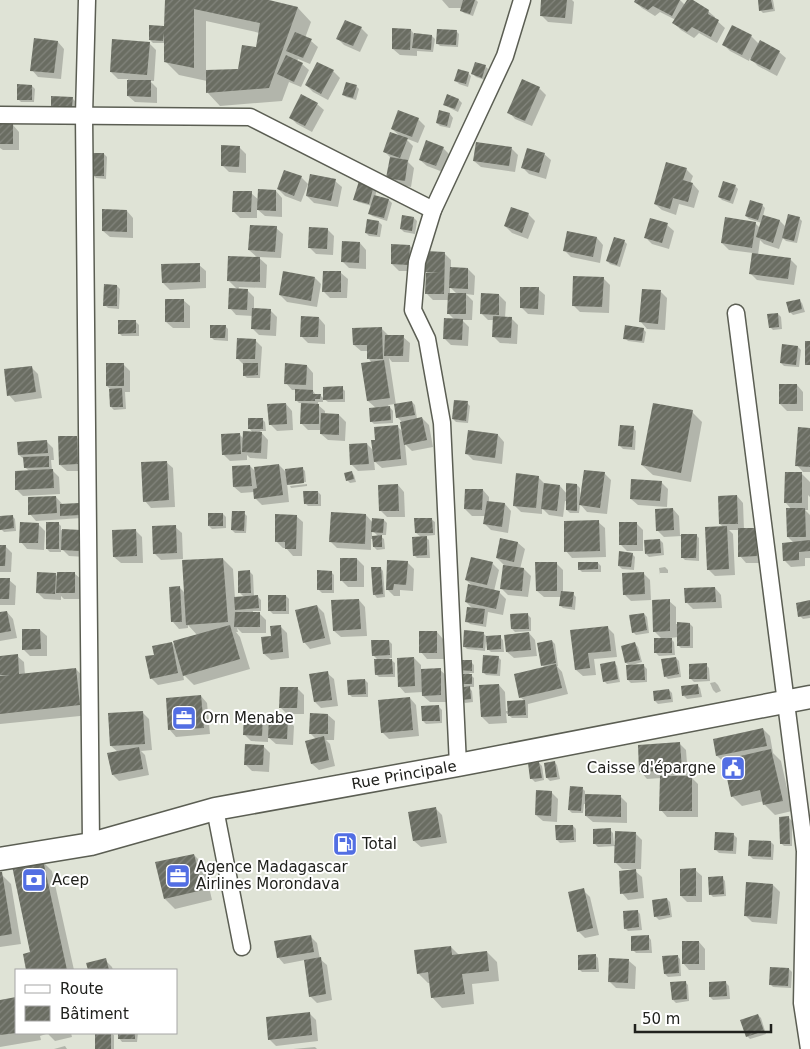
<svg xmlns="http://www.w3.org/2000/svg" width="810" height="1049" viewBox="0 0 810 1049" font-family="'DejaVu Sans',sans-serif">
<style>
.shadow{fill:#0003;fill-rule:evenodd}
.building{fill:url(#building-hatch)}
.lines{fill:none;stroke-linecap:round;stroke-linejoin:round}
.minor-casing{stroke:#5b5e53;stroke-width:19}
.secondary-casing{stroke:#5b5e53;stroke-width:25}
.minor{stroke:#fff;stroke-width:16}
.secondary{stroke:#fff;stroke-width:22}
.labels{text-anchor:middle;dominant-baseline:central;stroke-width:4;stroke-linejoin:round;paint-order:stroke}
.poi-label{font-size:15px;fill:#20211d;stroke:#fff;text-anchor:start}
.street-label{font-size:15px;fill:#20211d;stroke:#fff}
</style>
<defs>
<pattern id="building-hatch" width="6" height="6" patternUnits="userSpaceOnUse" patternTransform="scale(1.25)"><rect width="6" height="6" fill="#6a6d62"/><path d="M-1 1l2-2M0 6l6-6M5 7l2-2" fill="none" stroke="#83857d"/></pattern>
</defs>
<rect width="100%" height="100%" fill="#dfe3d6"/>
<g class="shadow">
<path d="M166,0H264L298,8L311,22L305,38L311,41L318,47L310,64L298,59L297,61L302,64L309,70L301,87L289,82L282,101L220,106L207,92V81L179,75L165,61V43H153L150,40L166,29ZM206,21L260,33L257,49L239,71H206Z"/>
<polygon points="442,0 476,0 478,2 473,16 464,13 461,10 462,8 449,8"/>
<polygon points="543,0 572,0 574,2 572,24 548,22 541,15"/>
<polygon points="636,0 680,0 685,5 688,0 690,0 708,11 715,17 715,19 725,28 717,43 699,33 694,38 681,30 674,23 676,20 660,12 655,16 642,8 635,2"/>
<polygon points="759,0 773,0 775,11 763,13 760,10"/>
<polygon points="732,27 751,36 759,44 779,52 786,58 777,76 758,66 750,58 749,61 730,51 723,44"/>
<polygon points="361,28 368,35 360,52 344,45 338,39"/>
<polygon points="411,30 414,34 432,36 435,39 433,52 417,51 417,56 400,55 393,49"/>
<polygon points="456,31 459,34 458,47 440,46 437,43"/>
<polygon points="58,42 64,49 61,79 38,77 32,70"/>
<polygon points="149,43 156,50 154,81 150,81 157,88 157,103 135,102 128,96 128,79 118,79 111,72"/>
<polygon points="485,66 488,69 485,80 476,77 473,74"/>
<polygon points="333,71 340,78 328,100 313,92 306,85"/>
<polygon points="468,73 471,76 468,87 459,84 456,81"/>
<polygon points="32,86 35,89 34,102 21,102 18,99"/>
<polygon points="356,86 359,89 356,100 346,97 343,94"/>
<polygon points="539,88 546,95 532,126 515,119 509,112"/>
<polygon points="72,98 75,101 75,110 55,110 52,107"/>
<polygon points="459,100 462,103 458,112 448,107 445,104"/>
<polygon points="317,104 324,110 312,132 297,124 290,117"/>
<polygon points="450,114 453,118 450,128 440,126 437,123"/>
<polygon points="418,119 425,126 418,143 405,138 413,146 408,162 414,168 411,187 394,184 388,178 391,158 384,151 401,137 392,129"/>
<polygon points="0,125 13,125 19,132 19,150 3,150 0,148"/>
<polygon points="239,147 246,154 246,173 229,172 222,165"/>
<polygon points="443,148 450,155 443,172 427,166 420,160"/>
<polygon points="511,148 518,155 515,172 481,167 474,161"/>
<polygon points="104,154 107,157 106,179 96,178 93,175"/>
<polygon points="544,154 551,160 546,179 529,174 522,167"/>
<polygon points="686,169 693,176 690,184 693,184 699,191 694,208 679,204 676,215 662,210 655,204"/>
<polygon points="301,177 308,184 301,202 285,196 278,189"/>
<polygon points="335,181 342,187 338,207 314,203 307,196"/>
<polygon points="360,182 377,189 375,197 389,200 392,203 387,221 372,216 369,213 372,206 358,202 355,199"/>
<polygon points="735,186 738,189 733,204 722,200 719,197"/>
<polygon points="276,191 282,198 282,217 265,216 257,209 257,218 240,218 233,211 251,193 259,200"/>
<polygon points="762,205 765,208 763,216 780,221 786,227 799,218 802,221 797,243 786,241 783,238 779,249 764,244 760,240 758,255 790,259 797,266 794,285 757,280 751,274 753,253 729,250 722,243 755,223 760,228 762,223 749,219 746,216"/>
<polygon points="127,211 133,218 133,238 110,237 103,231"/>
<polygon points="528,214 535,221 528,239 512,233 505,226"/>
<polygon points="414,218 417,221 415,234 404,232 401,229"/>
<polygon points="379,222 382,225 380,237 369,236 366,233"/>
<polygon points="667,225 674,231 669,249 652,244 646,238"/>
<polygon points="276,228 283,234 281,258 258,257 267,265 266,288 239,287 238,290 247,290 254,297 254,310 270,310 277,317 276,336 259,335 253,329 253,316 236,315 230,308 238,290 229,281 258,258 249,250"/>
<polygon points="327,229 334,236 333,255 316,254 309,247"/>
<polygon points="597,238 603,245 600,263 571,257 564,250"/>
<polygon points="624,241 627,244 620,267 610,264 607,261"/>
<polygon points="360,243 366,250 366,269 349,268 342,261"/>
<polygon points="410,246 416,252 415,271 399,271 392,264"/>
<path d="M427,253H444L451,260V268L468,269L475,276L474,295L466,294L473,301L472,320H462L469,327L468,346L451,345L445,339L455,320L448,313L449,300H433L426,293ZM450,287L457,294H450Z"/>
<polygon points="199,265 206,271 206,288 170,290 163,283"/>
<polygon points="341,273 348,279 347,298 330,298 323,291"/>
<polygon points="315,278 321,284 317,307 287,302 280,295"/>
<polygon points="603,278 610,285 609,313 580,312 573,305"/>
<polygon points="117,286 120,289 119,309 108,308 105,305"/>
<polygon points="538,289 545,295 544,315 528,314 521,307"/>
<polygon points="660,291 667,298 665,330 647,329 641,322"/>
<polygon points="499,295 506,302 505,318 511,318 518,325 517,344 500,343 493,336 494,320 488,320 481,313"/>
<polygon points="183,300 190,306 190,328 173,328 166,322"/>
<polygon points="799,300 802,303 805,312 793,315 790,312"/>
<polygon points="778,314 781,317 782,329 773,330 770,327"/>
<polygon points="319,318 325,325 325,344 308,343 301,336"/>
<polygon points="136,322 139,325 139,336 122,336 119,333"/>
<polygon points="225,326 228,329 228,341 214,340 211,337"/>
<polygon points="381,328 388,335 388,336 403,337 410,343 409,362 392,362 389,358 396,405 412,402 415,405 417,419 422,418 429,425 433,447 412,451 405,444 407,465 382,468 374,461 375,470 358,471 351,464 367,444 374,451 377,441 397,426 403,432 402,422 397,417 395,404 388,405 393,411 393,423 374,424 371,421 376,408 368,401 372,363 369,359 368,351 361,351 354,345"/>
<polygon points="643,329 646,332 644,343 628,341 625,338"/>
<polygon points="255,340 262,347 260,378 247,378 244,375 244,365 237,358"/>
<polygon points="798,347 801,350 799,367 784,366 781,363"/>
<polygon points="123,364 130,371 130,392 125,392 126,409 114,410 111,407 110,389 107,386"/>
<polygon points="307,366 313,373 313,391 316,395 320,395 324,399 342,388 345,391 345,402 328,402 323,398 323,402 318,402 318,405 325,411 325,415 339,415 346,422 345,441 328,440 321,434 322,430 308,430 301,423 302,403 299,403 296,400 296,390 292,390 286,383"/>
<polygon points="31,367 38,374 42,398 15,402 9,395"/>
<polygon points="797,385 803,392 803,411 787,411 780,404"/>
<polygon points="467,403 470,406 468,423 456,422 453,419"/>
<polygon points="286,404 292,411 293,430 277,431 270,424"/>
<polygon points="692,412 702,422 691,482 653,475 642,465"/>
<polygon points="262,419 265,422 266,431 260,431 268,440 267,459 250,458 247,455 247,460 230,461 223,454 239,434 244,439 253,433 249,428"/>
<polygon points="633,428 636,431 635,450 623,449 620,446"/>
<polygon points="810,429 810,472 803,472 797,465"/>
<polygon points="498,435 504,442 502,464 473,460 466,453"/>
<polygon points="76,437 83,444 84,471 67,471 60,465"/>
<polygon points="47,442 53,448 54,460 51,460 52,470 59,477 60,494 23,496 16,489 29,471 25,467 25,460 19,455"/>
<polygon points="166,462 173,468 175,507 151,508 145,501"/>
<polygon points="279,465 287,473 302,468 305,471 306,482 289,484 289,485 287,483 289,502 262,505 255,498 254,492 241,493 234,487 250,466 256,472"/>
<polygon points="351,472 354,475 356,482 350,483 347,480"/>
<polygon points="604,473 611,480 607,514 587,512 580,504 579,513 570,513 567,510 567,501 565,501 563,517 549,515 542,508 542,514 521,512 514,505 538,477 545,484 560,486 567,494 577,485 580,488 580,499 582,499"/>
<polygon points="802,474 810,482 810,497 808,495 808,510 805,510 810,515 810,558 805,558 805,566 791,567 785,561 794,543 788,537 792,510 786,503"/>
<polygon points="661,482 668,489 667,507 638,505 631,499"/>
<polygon points="307,484 307,486 291,488 290,486"/>
<polygon points="398,485 404,492 405,517 387,517 381,511"/>
<polygon points="483,490 489,497 489,502 505,504 511,511 508,533 491,530 485,524 486,516 472,516 465,509"/>
<polygon points="318,492 321,495 321,506 308,506 305,503"/>
<polygon points="737,496 743,503 744,530 756,529 763,563 746,563 740,556 739,530 729,530 733,534 735,575 715,576 708,569 724,528 720,524"/>
<polygon points="56,497 63,505 79,504 82,507 82,518 36,521 30,514"/>
<polygon points="673,509 679,516 680,535 696,535 699,538 699,561 685,560 682,557 682,536 664,537 657,530"/>
<polygon points="244,513 247,516 246,533 235,533 232,530"/>
<polygon points="223,514 226,517 226,528 212,529 209,526"/>
<path d="M366,515L373,523L384,520L387,523L386,535H379L384,539L385,549L377,550L374,547L373,539H371V550L337,548L330,541ZM372,530L378,536L372,537Z"/>
<polygon points="12,516 15,519 16,531 4,532 1,529 0,517"/>
<polygon points="296,516 303,522 302,556 293,556 286,548 283,548 276,541"/>
<polygon points="431,519 435,522 435,535 424,536 429,540 430,558 417,558 414,555 421,537 416,533"/>
<polygon points="598,522 605,528 606,557 572,558 566,551"/>
<polygon points="58,523 61,526 61,530 80,531 86,557 69,556 61,548 61,552 50,552 47,549"/>
<polygon points="38,524 45,531 44,550 27,549 21,542"/>
<polygon points="637,524 643,530 643,551 627,551 620,544"/>
<polygon points="175,527 182,533 183,559 161,560 154,553"/>
<polygon points="135,530 142,537 143,563 121,563 114,557"/>
<polygon points="501,539 518,543 525,549 520,569 524,569 531,576 528,597 508,595 501,588 504,565 497,558"/>
<polygon points="660,540 663,543 664,555 649,557 646,554"/>
<polygon points="0,546 5,546 12,553 11,572 0,572"/>
<polygon points="632,554 635,557 634,570 622,569 619,566"/>
<polygon points="223,559 233,569 235,598 244,597 240,593 250,572 253,575 254,597 258,597 261,600 261,611 253,611 253,613 259,613 266,620 266,633 242,633 237,628 238,632 236,632 240,637 250,669 194,685 183,674 184,680 158,685 151,678 155,656 172,643 176,647 198,636 188,625 188,628 179,629 173,622 179,587 185,593"/>
<polygon points="357,559 364,566 364,587 348,587 341,580"/>
<polygon points="407,562 414,569 413,591 400,590 400,596 394,596 387,589"/>
<polygon points="556,563 563,570 563,592 573,594 576,597 575,610 563,608 560,605 561,597 544,597 537,591"/>
<polygon points="598,563 601,566 601,572 582,572 579,569"/>
<polygon points="493,564 499,570 494,591 499,592 506,599 503,615 488,612 486,627 470,624 467,621 473,609 466,602 474,587 466,580"/>
<polygon points="665,567 668,570 668,573 660,573 660,575 659,568"/>
<polygon points="380,568 383,571 385,597 377,598 374,594"/>
<polygon points="331,572 334,575 334,593 322,593 319,590"/>
<polygon points="643,573 650,580 651,600 631,601 624,594"/>
<polygon points="55,574 58,577 75,574 82,580 81,599 64,599 61,596 61,600 44,599 37,592"/>
<polygon points="0,579 9,580 16,586 15,605 0,605"/>
<polygon points="715,588 721,595 722,608 693,609 686,602"/>
<polygon points="286,596 289,599 289,614 273,614 270,611"/>
<polygon points="359,600 365,607 367,636 341,637 334,631"/>
<polygon points="669,601 676,607 676,624 690,624 693,627 693,648 681,648 678,645 678,637 670,638 674,642 675,655 659,656 656,653 662,639 654,631"/>
<polygon points="810,601 810,618 803,619 800,616"/>
<polygon points="317,606 324,613 331,644 310,649 304,642"/>
<polygon points="7,612 13,619 17,638 0,641 0,613"/>
<polygon points="644,614 647,617 649,633 636,635 633,632"/>
<polygon points="528,615 531,618 531,631 515,632 512,629"/>
<polygon points="280,626 287,633 289,658 271,660 264,654 272,637"/>
<polygon points="607,627 614,634 617,657 594,659 596,675 583,676 576,670 572,631"/>
<polygon points="40,630 47,636 47,656 30,656 23,649"/>
<polygon points="437,632 443,639 444,659 427,659 421,652"/>
<polygon points="483,633 486,636 486,637 500,637 503,640 504,652 491,652 488,649 488,642 486,642 485,651 467,649 464,646"/>
<polygon points="529,633 535,640 537,656 514,658 507,652"/>
<polygon points="389,641 392,644 392,658 389,658 395,663 395,677 379,677 376,674 378,660 373,655"/>
<polygon points="552,641 555,644 558,666 557,666 562,672 568,694 528,704 528,718 512,718 506,713 507,723 489,724 482,717 499,685 505,692 506,711 509,711 525,701 520,697 545,668 542,665"/>
<polygon points="635,644 638,647 642,662 632,665 644,666 647,669 647,682 631,683 628,680 630,666 626,663"/>
<polygon points="17,656 24,662 25,675 76,669 86,680 90,715 0,724 0,657"/>
<polygon points="498,657 501,660 500,676 486,675 483,672"/>
<polygon points="414,658 421,665 421,670 440,670 447,676 448,702 430,702 423,696 423,692 405,693 399,686"/>
<polygon points="676,658 679,661 681,677 668,679 665,676"/>
<polygon points="471,662 474,665 474,673 469,673 474,678 474,687 468,687 472,691 473,702 465,703 462,700 464,688 460,684 465,675 460,670"/>
<polygon points="614,663 617,666 620,682 607,684 604,681"/>
<polygon points="706,665 709,668 710,681 694,682 691,679"/>
<polygon points="327,673 334,679 338,706 321,708 315,702"/>
<polygon points="365,680 368,683 368,697 352,697 349,694"/>
<polygon points="715,682 718,685 721,691 716,693 713,690 710,683"/>
<polygon points="697,685 700,688 702,697 687,699 684,696"/>
<polygon points="298,689 304,695 304,714 287,714 280,707"/>
<polygon points="669,690 672,693 673,702 658,704 655,701"/>
<polygon points="201,696 207,703 210,734 176,737 170,730"/>
<polygon points="410,698 416,705 419,736 389,739 382,732"/>
<polygon points="439,707 442,710 442,723 426,724 423,721"/>
<polygon points="142,712 149,719 152,750 141,751 145,755 149,775 119,781 113,775 118,752 111,746"/>
<polygon points="328,715 335,721 334,740 326,740 330,744 335,766 319,770 312,764 316,739 310,733"/>
<polygon points="262,716 270,724 287,719 294,726 293,745 276,744 268,737 268,742 251,741 245,735"/>
<polygon points="763,729 770,736 773,753 781,761 792,811 775,815 765,805 764,801 742,806 732,796 725,763 717,756 714,740"/>
<polygon points="679,743 686,750 688,777 692,778 698,784 698,817 667,817 661,810 661,778 647,779 641,772"/>
<polygon points="263,746 270,753 269,772 252,771 245,764"/>
<polygon points="554,762 557,765 560,779 550,781 547,778"/>
<polygon points="539,763 542,766 544,780 535,782 532,779"/>
<polygon points="582,788 585,791 585,796 620,796 627,803 627,823 593,822 586,816 586,804 584,804 583,813 572,813 569,810"/>
<polygon points="551,792 558,799 557,822 543,821 536,815"/>
<polygon points="435,808 442,815 447,843 421,847 414,841"/>
<polygon points="789,818 792,821 792,846 784,846 781,843"/>
<polygon points="573,826 576,829 576,842 560,843 557,840"/>
<polygon points="610,830 613,833 614,845 616,845 635,833 642,840 641,869 622,869 615,862 616,846 598,847 595,844"/>
<polygon points="734,835 737,838 736,854 719,853 716,850"/>
<polygon points="771,842 774,845 773,860 753,859 750,856"/>
<polygon points="194,855 204,865 212,900 175,909 165,899"/>
<polygon points="42,861 52,871 74,970 27,970 24,955 32,953"/>
<polygon points="634,870 642,877 644,898 628,900 622,893"/>
<polygon points="695,870 702,876 702,902 687,902 681,896"/>
<polygon points="0,874 1,874 11,884 21,944 0,947"/>
<polygon points="722,878 725,881 726,896 713,897 710,894"/>
<polygon points="773,885 780,892 777,924 752,922 745,915"/>
<polygon points="583,890 590,897 599,935 585,938 578,931"/>
<polygon points="667,899 670,902 672,917 659,920 656,917"/>
<polygon points="637,911 640,914 642,930 628,931 625,928"/>
<polygon points="310,936 317,943 320,959 327,965 332,1000 317,1003 310,996 305,960 284,964 278,957"/>
<polygon points="648,936 651,940 652,953 636,953 633,950"/>
<polygon points="699,942 705,949 705,970 689,970 683,963"/>
<polygon points="451,947 459,955 487,952 497,962 499,981 472,984 474,1004 442,1008 432,997 431,983 428,983 418,973"/>
<polygon points="595,955 598,958 599,972 582,972 579,969"/>
<polygon points="677,956 680,959 681,976 668,977 665,974"/>
<polygon points="105,960 112,967 113,970 89,970 88,964"/>
<polygon points="629,961 636,967 635,989 616,988 609,981"/>
<polygon points="789,969 792,972 791,988 773,987 770,984"/>
<polygon points="685,982 688,985 689,1001 676,1003 673,1000"/>
<polygon points="726,983 729,986 730,999 713,1000 710,997"/>
<polygon points="16,999 16,1033 46,1033 46,1034 40,1036 41,1040 0,1047 0,1001"/>
<polygon points="310,1014 316,1020 318,1041 276,1046 269,1039"/>
<polygon points="758,1015 761,1018 766,1034 750,1039 747,1036"/>
<polygon points="48,1033 71,1033 72,1037 55,1041 49,1035"/>
<polygon points="96,1033 111,1033 114,1035 114,1049 97,1049"/>
<polygon points="119,1033 138,1033 137,1042 122,1042 119,1038"/>
<polygon points="65,1046 67,1049 54,1049"/>
<polygon points="315,1047 317,1049 293,1049"/>
</g>
<g class="building">
<polygon points="165,0 269,0 298,7 269,88 206,93 206,70 238,69 242,45 256,47 260,23 194,9 194,68 164,62 164,33 163,41 149,40 149,25 164,26"/>
<polygon points="463,0 475,0 470,14 460,11"/>
<polygon points="541,0 567,0 565,18 540,16"/>
<polygon points="635,0 680,0 672,16 653,6 648,10 634,2"/>
<polygon points="687,0 693,0 709,10 708,14 719,20 711,37 692,27 687,32 672,23"/>
<polygon points="758,0 771,0 773,9 759,11"/>
<polygon points="345,20 362,27 353,46 336,39"/>
<polygon points="732,25 752,35 742,55 722,45"/>
<polygon points="392,28 411,29 410,50 392,49"/>
<polygon points="437,29 457,30 456,45 436,44"/>
<polygon points="295,32 312,39 303,58 286,51"/>
<polygon points="414,33 432,35 431,50 412,48"/>
<polygon points="34,38 58,41 54,73 30,71"/>
<polygon points="112,39 150,42 147,75 110,72"/>
<polygon points="760,40 780,51 770,70 750,60"/>
<polygon points="286,55 303,63 294,82 277,74"/>
<polygon points="317,62 334,70 321,94 305,85"/>
<polygon points="475,62 486,65 482,78 471,74"/>
<polygon points="458,69 469,72 466,84 454,81"/>
<polygon points="522,79 540,87 525,121 507,113"/>
<polygon points="127,80 151,80 151,97 127,96"/>
<polygon points="346,82 357,85 353,98 342,95"/>
<polygon points="17,84 32,85 32,100 17,100"/>
<polygon points="301,94 318,103 305,126 289,118"/>
<polygon points="447,94 459,99 455,109 443,105"/>
<polygon points="51,96 73,97 72,107 51,107"/>
<polygon points="398,110 419,118 412,137 391,129"/>
<polygon points="439,110 450,113 447,126 436,123"/>
<rect x="0" y="124" width="13" height="20"/>
<polygon points="390,132 408,138 400,158 383,152"/>
<polygon points="426,140 444,147 436,166 419,160"/>
<polygon points="476,142 512,147 509,166 473,161"/>
<polygon points="221,145 240,146 239,167 221,166"/>
<polygon points="527,148 545,153 539,173 521,168"/>
<polygon points="93,153 104,153 104,176 92,176"/>
<polygon points="390,157 408,160 405,181 386,178"/>
<polygon points="666,162 687,168 683,180 693,183 688,202 673,198 670,209 654,204"/>
<polygon points="284,170 302,176 294,196 277,189"/>
<polygon points="310,174 336,179 331,201 306,196"/>
<polygon points="359,181 374,185 369,204 353,200"/>
<polygon points="723,181 736,185 730,201 718,197"/>
<polygon points="258,189 276,190 276,211 257,210"/>
<polygon points="233,191 252,191 251,212 232,212"/>
<polygon points="374,195 389,199 384,218 368,214"/>
<polygon points="750,200 763,204 758,220 745,216"/>
<polygon points="511,207 529,213 522,233 504,226"/>
<polygon points="102,209 127,210 127,232 102,231"/>
<polygon points="788,214 800,217 794,241 782,238"/>
<polygon points="402,215 414,217 412,231 400,229"/>
<polygon points="763,215 780,220 773,243 756,237"/>
<polygon points="725,217 756,222 752,248 721,243"/>
<polygon points="650,218 668,223 662,243 644,238"/>
<polygon points="367,219 379,221 377,235 365,233"/>
<polygon points="250,225 277,226 275,252 248,250"/>
<polygon points="309,227 328,228 327,249 308,248"/>
<polygon points="567,231 597,237 593,257 563,251"/>
<polygon points="614,237 625,240 617,265 606,261"/>
<polygon points="342,241 360,242 359,263 341,262"/>
<polygon points="391,244 410,245 409,265 391,264"/>
<polygon points="426,251 445,252 444,294 425,294 426,273 439,273 425,272"/>
<polygon points="752,253 791,258 788,279 749,274"/>
<polygon points="228,256 260,257 260,282 227,281"/>
<polygon points="200,263 200,282 162,283 161,264"/>
<polygon points="450,267 468,268 468,289 449,288"/>
<polygon points="283,271 315,277 311,301 279,295"/>
<polygon points="323,271 341,271 341,292 322,292"/>
<polygon points="573,276 604,277 602,307 572,306"/>
<polygon points="104,284 117,285 117,306 103,306"/>
<polygon points="520,287 539,287 538,309 520,308"/>
<polygon points="229,288 248,289 247,310 228,309"/>
<polygon points="642,289 661,290 658,324 639,322"/>
<polygon points="448,293 466,293 466,314 447,314"/>
<polygon points="481,293 499,294 499,315 480,314"/>
<rect x="165" y="299" width="19" height="23"/>
<polygon points="800,299 802,309 789,313 786,302"/>
<polygon points="252,308 271,309 270,330 251,329"/>
<polygon points="778,313 779,327 769,328 767,314"/>
<polygon points="301,316 319,317 318,337 300,337"/>
<polygon points="493,316 512,317 511,338 492,337"/>
<polygon points="444,318 463,319 462,340 443,339"/>
<polygon points="118,320 136,320 136,333 118,334"/>
<polygon points="210,325 226,325 225,338 210,338"/>
<polygon points="625,325 644,328 642,341 623,339"/>
<polygon points="382,327 383,359 367,359 367,345 353,345 352,328"/>
<polygon points="385,335 404,335 403,356 384,356"/>
<polygon points="237,338 256,339 255,359 236,359"/>
<rect x="805" y="341" width="5" height="24"/>
<polygon points="782,344 798,346 796,365 780,363"/>
<polygon points="384,360 390,398 367,401 361,363"/>
<rect x="106" y="363" width="18" height="23"/>
<polygon points="243,363 258,363 258,375 243,376"/>
<polygon points="285,363 307,365 306,385 284,384"/>
<polygon points="32,366 36,392 7,396 4,369"/>
<rect x="779" y="384" width="18" height="20"/>
<polygon points="343,386 343,399 323,400 323,387"/>
<polygon points="122,388 123,407 110,407 109,389"/>
<polygon points="295,389 313,390 313,394 321,394 320,399 315,399 315,401 295,401"/>
<polygon points="454,400 468,401 466,421 452,419"/>
<polygon points="412,401 415,415 396,418 394,404"/>
<polygon points="286,403 287,424 269,425 267,404"/>
<polygon points="301,403 319,404 319,424 300,424"/>
<polygon points="653,403 693,410 681,473 641,465"/>
<polygon points="390,406 391,420 370,422 369,408"/>
<polygon points="321,413 339,414 339,435 320,434"/>
<polygon points="422,417 427,440 404,445 400,422"/>
<rect x="248" y="418" width="15" height="11"/>
<polygon points="398,425 401,459 374,462 371,440 375,440 374,427"/>
<polygon points="620,425 634,426 632,447 618,446"/>
<polygon points="798,427 810,428 810,467 795,466"/>
<polygon points="468,430 498,434 495,458 465,454"/>
<polygon points="243,431 262,432 261,453 242,452"/>
<polygon points="240,433 241,454 222,455 221,434"/>
<polygon points="58,436 77,436 78,464 59,465"/>
<polygon points="47,440 48,453 18,455 17,442"/>
<polygon points="367,443 369,464 350,465 349,444"/>
<polygon points="49,456 49,467 24,468 23,457"/>
<polygon points="167,461 169,500 143,502 141,462"/>
<polygon points="279,464 283,495 254,499 253,489 257,488 254,467"/>
<polygon points="250,465 252,486 233,487 232,466"/>
<polygon points="303,467 304,483 287,485 285,469"/>
<polygon points="53,469 54,488 15,490 15,471"/>
<polygon points="584,470 605,472 600,508 579,505"/>
<polygon points="352,471 354,479 346,481 344,473"/>
<polygon points="785,472 802,472 802,503 784,503"/>
<polygon points="516,473 539,476 536,508 513,506"/>
<polygon points="631,479 662,481 660,501 630,499"/>
<polygon points="544,483 560,485 557,511 541,509"/>
<polygon points="566,483 577,484 577,511 566,510"/>
<polygon points="398,484 399,511 379,511 378,485"/>
<polygon points="465,489 483,489 482,510 464,509"/>
<polygon points="303,491 318,491 318,504 304,504"/>
<polygon points="737,495 738,524 719,524 718,496"/>
<polygon points="56,496 57,513 28,515 28,497"/>
<polygon points="487,501 505,503 502,527 483,524"/>
<polygon points="79,503 80,515 60,516 60,504"/>
<polygon points="673,508 674,530 656,531 655,509"/>
<polygon points="786,508 805,508 806,537 787,537"/>
<polygon points="232,511 245,511 244,531 231,530"/>
<polygon points="331,512 366,514 365,544 329,542"/>
<rect x="208" y="513" width="15" height="13"/>
<polygon points="275,514 297,515 296,549 285,549 285,542 275,542"/>
<polygon points="13,515 14,528 0,530 0,516"/>
<polygon points="372,518 384,519 383,533 371,532"/>
<polygon points="414,518 432,518 433,533 415,533"/>
<polygon points="599,520 600,551 564,552 564,521"/>
<polygon points="20,522 39,523 38,543 19,543"/>
<rect x="46" y="522" width="13" height="27"/>
<rect x="619" y="522" width="18" height="23"/>
<polygon points="176,525 177,553 153,554 152,526"/>
<polygon points="727,526 729,569 707,570 705,527"/>
<polygon points="738,528 756,528 757,556 738,557"/>
<polygon points="62,529 81,530 80,551 61,550"/>
<polygon points="136,529 137,556 113,557 112,530"/>
<polygon points="681,534 697,534 696,558 681,558"/>
<polygon points="382,535 382,547 373,547 372,536"/>
<polygon points="427,536 427,555 413,556 412,537"/>
<polygon points="500,538 518,542 514,562 496,558"/>
<polygon points="660,539 661,553 645,554 644,540"/>
<polygon points="810,540 810,551 799,552 799,560 783,561 782,543"/>
<polygon points="0,545 6,545 5,566 0,566"/>
<polygon points="619,551 633,553 631,567 618,566"/>
<polygon points="471,557 493,562 487,585 465,580"/>
<polygon points="223,558 228,622 186,625 182,560"/>
<rect x="340" y="558" width="17" height="23"/>
<polygon points="387,560 408,561 406,585 394,584 393,590 386,590"/>
<polygon points="535,562 557,562 557,591 536,591"/>
<polygon points="578,562 598,562 598,569 578,570"/>
<polygon points="503,565 524,568 522,591 500,589"/>
<polygon points="371,567 381,567 383,594 373,595"/>
<polygon points="250,570 251,593 238,593 238,571"/>
<polygon points="317,570 332,571 332,590 317,590"/>
<polygon points="37,572 56,573 55,594 36,593"/>
<polygon points="57,572 75,572 75,593 56,593"/>
<polygon points="644,572 645,594 623,595 622,573"/>
<polygon points="0,578 10,578 9,599 0,599"/>
<polygon points="468,584 500,591 496,609 465,602"/>
<polygon points="180,586 182,622 171,622 169,587"/>
<polygon points="715,587 716,602 685,603 684,588"/>
<polygon points="561,591 574,592 572,607 559,606"/>
<polygon points="258,595 259,608 235,610 234,597"/>
<rect x="268" y="595" width="18" height="16"/>
<polygon points="359,599 361,629 333,631 331,600"/>
<polygon points="670,599 670,631 653,632 652,600"/>
<polygon points="810,600 810,615 798,617 796,603"/>
<polygon points="317,605 325,638 303,643 295,610"/>
<polygon points="467,607 485,609 483,624 465,622"/>
<polygon points="7,611 11,631 0,633 0,612"/>
<polygon points="235,612 260,612 260,627 234,627"/>
<polygon points="528,613 529,629 511,629 510,614"/>
<polygon points="644,613 647,630 632,633 629,615"/>
<polygon points="677,622 690,623 690,646 677,646"/>
<polygon points="230,625 240,659 183,676 173,641"/>
<polygon points="281,625 283,652 263,654 261,637 271,636 270,626"/>
<polygon points="608,626 611,651 588,653 590,668 575,670 570,630"/>
<polygon points="22,629 40,629 41,649 22,650"/>
<polygon points="464,630 484,632 483,648 463,647"/>
<rect x="419" y="631" width="18" height="22"/>
<polygon points="529,632 531,650 506,652 504,635"/>
<polygon points="501,635 501,649 487,650 486,636"/>
<rect x="654" y="638" width="18" height="15"/>
<polygon points="371,640 389,640 390,655 372,656"/>
<polygon points="552,640 556,663 541,666 537,643"/>
<polygon points="172,642 178,673 150,679 145,656 154,655 152,646"/>
<polygon points="635,642 640,660 625,663 621,646"/>
<polygon points="18,654 19,674 76,668 80,705 0,714 0,676 10,675 0,675 0,656"/>
<polygon points="483,655 499,656 497,674 482,673"/>
<polygon points="414,657 415,686 398,687 397,658"/>
<polygon points="676,657 679,674 664,677 661,659"/>
<polygon points="374,659 392,659 393,674 375,675"/>
<polygon points="459,660 472,660 472,671 459,670"/>
<polygon points="615,661 618,679 603,682 600,664"/>
<polygon points="707,663 707,679 689,679 689,664"/>
<polygon points="556,664 562,688 519,698 514,674"/>
<polygon points="644,664 645,680 627,680 626,665"/>
<polygon points="441,668 441,695 422,696 421,669"/>
<polygon points="328,671 332,700 314,702 309,674"/>
<polygon points="459,674 472,674 472,684 458,684"/>
<polygon points="365,679 366,694 348,695 347,680"/>
<polygon points="499,684 501,716 481,717 479,685"/>
<polygon points="698,684 699,694 682,696 681,686"/>
<polygon points="470,686 471,699 461,700 459,688"/>
<polygon points="280,687 298,687 297,708 279,708"/>
<polygon points="669,689 671,699 654,701 653,691"/>
<polygon points="201,695 204,728 168,730 166,698"/>
<polygon points="410,697 413,730 381,733 378,700"/>
<polygon points="525,700 526,715 508,716 507,701"/>
<polygon points="439,705 440,721 422,721 421,706"/>
<polygon points="143,711 145,744 110,746 108,713"/>
<polygon points="310,713 328,714 328,734 309,734"/>
<polygon points="244,714 263,715 262,736 243,735"/>
<polygon points="269,717 288,718 287,739 268,738"/>
<polygon points="763,728 767,746 716,756 713,739"/>
<polygon points="324,736 329,760 311,764 305,741"/>
<polygon points="680,742 682,770 639,772 638,745"/>
<polygon points="245,744 264,745 263,765 244,765"/>
<polygon points="139,747 143,769 112,775 107,753"/>
<polygon points="771,749 783,801 763,805 760,790 731,797 723,760"/>
<polygon points="555,761 557,777 546,778 544,763"/>
<polygon points="539,762 542,778 530,779 528,763"/>
<polygon points="660,776 692,776 692,811 659,811"/>
<polygon points="570,786 583,787 581,811 568,810"/>
<polygon points="536,790 552,791 551,816 535,815"/>
<polygon points="585,794 621,795 621,817 585,816"/>
<polygon points="436,807 441,837 413,841 408,812"/>
<polygon points="789,816 790,844 780,844 779,817"/>
<polygon points="555,825 573,825 574,840 556,840"/>
<polygon points="611,828 611,844 593,844 593,829"/>
<polygon points="615,831 636,832 635,863 614,863"/>
<polygon points="715,832 734,833 733,851 714,850"/>
<polygon points="749,840 771,841 771,857 748,856"/>
<polygon points="194,854 203,890 164,899 155,862"/>
<polygon points="43,860 67,970 26,970 23,954 30,952 12,866"/>
<polygon points="696,868 696,896 680,896 680,869"/>
<polygon points="636,869 638,892 620,894 619,871"/>
<polygon points="0,872 2,872 12,934 0,936"/>
<polygon points="723,876 724,894 709,895 708,877"/>
<polygon points="746,882 773,884 771,918 744,916"/>
<polygon points="584,888 593,928 577,932 568,892"/>
<polygon points="667,898 670,915 654,917 652,900"/>
<polygon points="638,910 639,927 624,929 623,911"/>
<polygon points="311,935 314,952 277,958 274,941"/>
<polygon points="649,935 649,950 631,951 631,936"/>
<rect x="682" y="941" width="17" height="23"/>
<polygon points="451,946 452,955 487,951 489,971 462,974 465,994 431,998 428,972 417,974 414,950"/>
<polygon points="596,954 596,969 578,970 578,955"/>
<polygon points="678,955 679,973 664,974 662,956"/>
<polygon points="321,957 326,994 309,997 304,960"/>
<polygon points="106,958 109,970 88,970 86,963"/>
<polygon points="609,958 629,959 628,983 608,982"/>
<polygon points="770,967 789,968 788,986 769,985"/>
<polygon points="686,981 687,999 672,1000 670,982"/>
<polygon points="726,981 727,996 709,997 709,982"/>
<polygon points="16,997 16,1033 0,1035 0,1000"/>
<polygon points="310,1012 312,1035 268,1040 266,1017"/>
<polygon points="758,1014 764,1031 746,1037 740,1020"/>
<rect x="95" y="1033" width="16" height="16"/>
<rect x="118" y="1033" width="17" height="6"/>
</g>
<g class="lines">
<defs>
<g id="minor">
<polyline points="87,0 84,115 91,844"/>
<polyline points="0,115 250,117 433,210"/>
<polyline points="736,313 805,851 802,1003 809,1049"/>
<polyline points="458,765 442,423 427,339 413,310 417,262 433,210 505,56 522,0"/>
<polyline points="215,809 242,947"/>
</g>
<polyline id="secondary" points="0,859 91,844 215,809 458,765 810,697"/>
</defs>
<use href="#minor" class="minor-casing"/>
<use href="#secondary" class="secondary-casing"/>
<use href="#minor" class="minor"/>
<use href="#secondary" class="secondary"/>
</g>
<defs>
<symbol id="office-square" viewBox="-11 -11 22 22"><rect x="-9" y="-9" width="18" height="18" rx="4" fill="#526ee3" stroke="#fff"/><path d="M-6-3h4V-5.5h4V-3h4V5H-6ZM-1-4.5V-3h2v-1.5ZM-6 0V1H6V0Z" fill="#fff"/></symbol>
<symbol id="civic-square" viewBox="-11 -11 22 22"><rect x="-9" y="-9" width="18" height="18" rx="4" fill="#526ee3" stroke="#fff"/><path d="M-.6-6.5H3V-4.5H.6V-3L4-1V1h2V6H-6V1h2V-1L-.6-3ZM-1.2 2.5V6h2.4V2.5Z" fill="#fff"/></symbol>
<symbol id="fuel-square" viewBox="-11 -11 22 22"><rect x="-9" y="-9" width="18" height="18" rx="4" fill="#526ee3" stroke="#fff"/><path d="M-5.5-6h7V0h2V4h1.3V-2.5L3-4.5l.8-.8L6-3V5H2.5V1h-1V6h-7ZM-4.2-4.7v3.2H.2V-4.7Z" fill="#fff"/></symbol>
<symbol id="bank-square" viewBox="-11 -11 22 22"><rect x="-9" y="-9" width="18" height="18" rx="4" fill="#526ee3" stroke="#fff"/><path d="M-6-4H6V4H-6ZM0-2.3a2.3 2.3 0 1 0 0 4.6a2.3 2.3 0 1 0 0-4.6Z" fill="#fff"/></symbol>
</defs>
<g fill-rule="evenodd">
<use href="#office-square" x="170" y="704" width="28" height="28"/>
<use href="#civic-square" x="719" y="754" width="28" height="28"/>
<use href="#fuel-square" x="331" y="830" width="28" height="28"/>
<use href="#office-square" x="164" y="862" width="28" height="28"/>
<use href="#bank-square" x="20" y="866" width="28" height="28"/>
</g>
<g class="labels">
<g class="poi-label">
<text x="202" y="718">Orn Menabe</text>
<text x="716" y="768" text-anchor="end">Caisse d'épargne</text>
<text x="362" y="844">Total</text>
<text x="196" y="867">Agence Madagascar<tspan x="196" dy="17">Airlines Morondava</tspan></text>
<text x="52" y="880">Acep</text>
</g>
<g class="street-label">
<text transform="translate(404 775) rotate(-10)">Rue Principale</text>
</g>
</g>
<rect x="15" y="969" width="162" height="65" fill="#ffffff" stroke="#a6a6a5"/>
<rect x="25" y="985" width="25" height="8" fill="#ffffff" stroke="#a6a6a5"/>
<text x="60" y="994" font-size="15" fill="#20211d">Route</text>
<rect x="25" y="1006" width="25" height="15" fill="url(#building-hatch)" stroke="#a6a6a5"/>
<text x="60" y="1019" font-size="15" fill="#20211d">Bâtiment</text>
<path d="M635 1024v8h136v-8" fill="none" stroke="#20211d" stroke-width="2.5"/>
<text x="642" y="1024" font-size="15" fill="#20211d" stroke="#ffffff" stroke-width="4" paint-order="stroke">50 m</text>
</svg>
